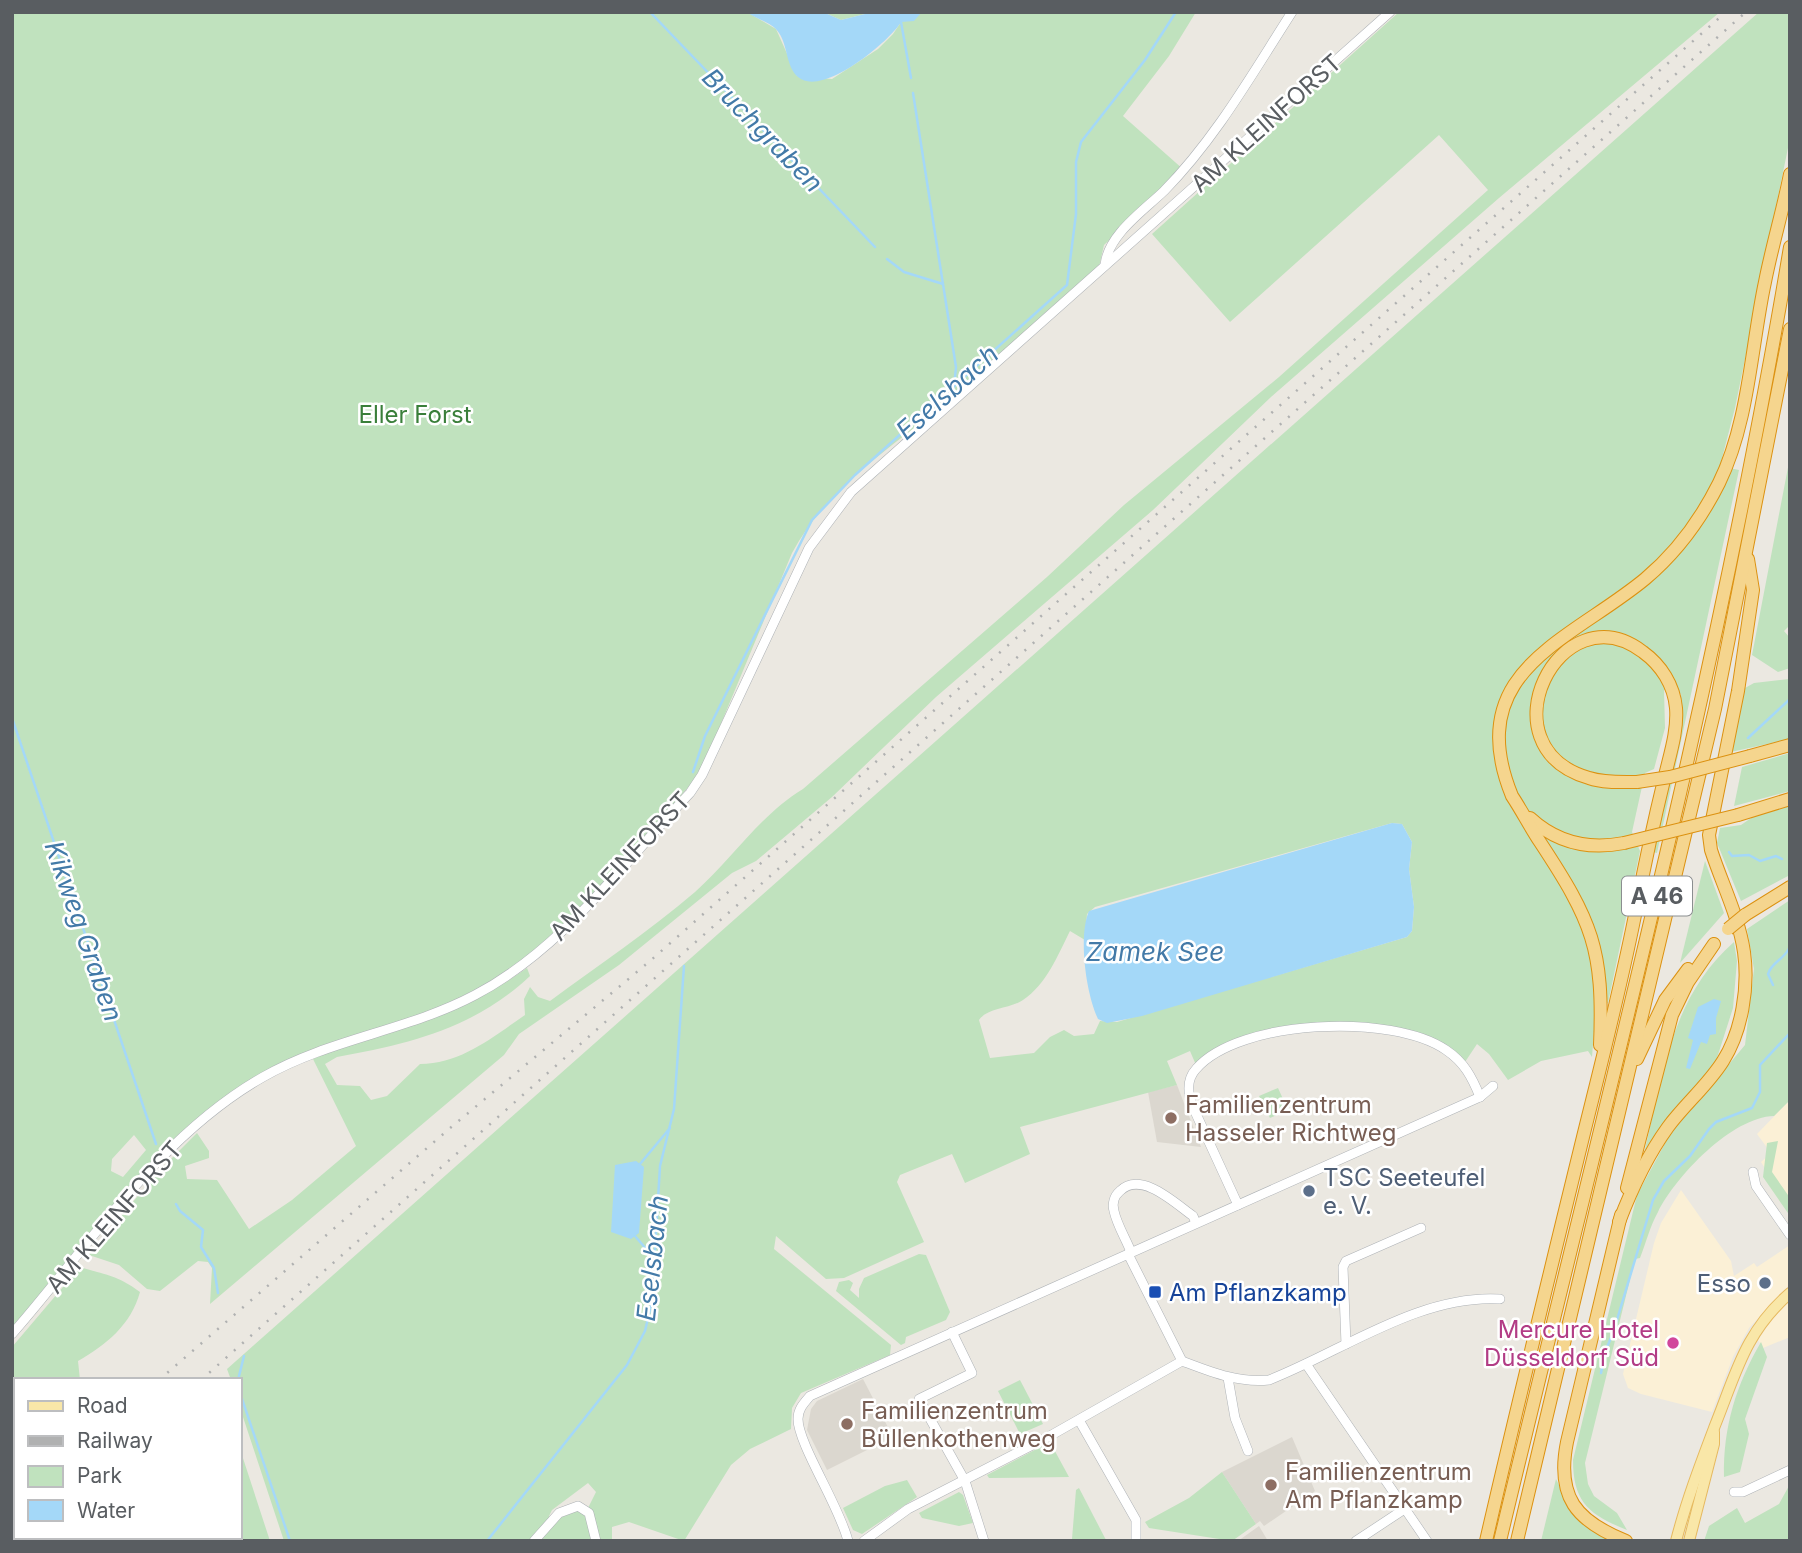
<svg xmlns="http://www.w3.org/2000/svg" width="1802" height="1553" viewBox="0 0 1802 1553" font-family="Inter,sans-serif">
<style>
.commercial{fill:#fbf0d6}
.education{fill:#dbd7cf}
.green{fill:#c0e2be;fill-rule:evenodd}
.water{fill:#a4d8f8}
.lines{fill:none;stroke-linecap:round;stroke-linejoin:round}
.stream{stroke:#a4d8f8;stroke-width:2.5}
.minor-casing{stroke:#aeb2b6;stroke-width:10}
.major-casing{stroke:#e6b95f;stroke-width:12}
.highway-casing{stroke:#dc9110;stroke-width:14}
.minor{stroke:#fff;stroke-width:9}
.major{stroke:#f9e7a8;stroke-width:10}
.highway{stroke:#f5d58e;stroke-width:12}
.rail{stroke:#b0b1b1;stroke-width:2.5;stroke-dasharray:2 9;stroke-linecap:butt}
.highway-bridge-casing{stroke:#dc9110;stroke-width:14;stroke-linecap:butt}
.highway-bridge{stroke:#f5d58e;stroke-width:12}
.education-dot{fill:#8d6e63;stroke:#fff;stroke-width:2.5}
.service-dot{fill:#5c6f8a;stroke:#fff;stroke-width:2.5}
.transit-dot{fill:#1a4fb4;stroke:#fff;stroke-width:2.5}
.hotel-dot{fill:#d1479c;stroke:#fff;stroke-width:2.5}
.labels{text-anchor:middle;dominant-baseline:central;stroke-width:5;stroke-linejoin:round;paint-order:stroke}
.shield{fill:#fff;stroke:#8b8e90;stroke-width:2}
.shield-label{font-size:23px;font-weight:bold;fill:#595d61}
.street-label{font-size:24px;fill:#595d61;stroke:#fff}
.park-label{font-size:24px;fill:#3a7f3a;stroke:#fff}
.education-label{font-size:24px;fill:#785e54;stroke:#fff;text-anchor:start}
.service-label{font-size:24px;fill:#4e5e75;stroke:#fff;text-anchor:start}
.transit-label{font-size:24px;fill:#164399;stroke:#fff;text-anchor:start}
.hotel-label{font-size:24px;fill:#b23c85;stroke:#fff;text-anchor:end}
.water-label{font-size:26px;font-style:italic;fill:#437aa8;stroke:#fff}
</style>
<rect width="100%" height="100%" fill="#ebe8e1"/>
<g class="commercial">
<polygon points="1790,1100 1790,1207 1761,1162 1771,1153 1757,1134"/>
<polygon points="1681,1190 1731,1261 1734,1276 1754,1263 1757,1267 1790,1245 1790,1284 1749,1328 1733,1357 1712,1412 1641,1394 1628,1388 1623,1374 1654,1243 1661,1223"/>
<polygon points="1790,1302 1790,1337 1763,1348 1758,1340 1775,1314"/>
</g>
<g class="education">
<polygon points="1177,1085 1201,1147 1157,1142 1148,1092"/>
<polygon points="863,1379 893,1437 827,1470 807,1430 811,1409 817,1401"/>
<polygon points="1292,1437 1315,1491 1264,1526 1260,1521 1256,1524 1222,1472"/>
<polygon points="1259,1526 1268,1541 1238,1541"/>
</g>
<g class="green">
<path d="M12,12H747L776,29L797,76L832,79L878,49L893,34L901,22L919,12H1196L1169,56L1123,116L1184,170L1104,245L1099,267C1052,310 1005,354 956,395C897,444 829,484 792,553L700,774L557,934L475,994L262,1075L177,1139L12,1330ZM134,1135L146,1150L123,1177L111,1171L112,1159Z"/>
<polygon points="823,12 873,12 841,20"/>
<path d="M1399,12H1720L1499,198L1271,397L1153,510L936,697L832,797L756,861L732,873L619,965L519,1034L504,1055L210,1304L212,1268L208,1262L198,1261L160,1291L147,1289L119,1265L89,1255L156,1174L197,1133L209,1151V1158L185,1166L187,1179L217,1180L249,1229L292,1200L356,1146L313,1059C388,1026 458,1017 527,968L530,976C475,1028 409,1044 337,1057L325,1064L337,1085L360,1086L371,1100L387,1096L420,1064C462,1063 491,1038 525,1015L524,999L530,987L538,997L550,1001C599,965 649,931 695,892C732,859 760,815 803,789L1047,577L1124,505L1279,377L1488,190L1439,135L1230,322L1152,234Z"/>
<path d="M1759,12H1790V138L1735,408L1720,466L1739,470L1657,853L1653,852L1682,724L1681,694L1664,690L1665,728L1654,769L1645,773L1632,832L1640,851L1608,1003L1596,1006L1592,1057L1588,1051L1541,1061L1508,1080L1489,1054L1477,1044L1465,1062L1437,1042L1381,1025L1253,1037L1196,1065L1190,1051L1167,1061L1177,1085L1020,1127L1030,1154L965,1183L952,1154L900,1175L897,1182L924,1242L844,1278L826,1279L776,1236L774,1249L891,1345L890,1355L801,1393L792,1408L791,1429L750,1449L731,1465L684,1541L629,1522L612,1527V1541H599L588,1508L596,1492L588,1483L552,1510L549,1516L551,1519L531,1541H284L240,1408V1380H231L227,1369ZM1392,823L1402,824L1412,842L1409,869L1414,907L1412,931L1407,937L1117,1022L1100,1021L1094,1034L1074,1036L1064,1030L1050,1037L1034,1053L990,1058L979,1020C988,1007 1010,1009 1023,1000C1046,985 1058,955 1070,931L1085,940L1087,914L1095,907Z"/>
<polygon points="1790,457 1790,625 1784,631 1790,638 1790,668 1778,672 1752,655"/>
<polygon points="1790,679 1790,739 1731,752 1745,688 1754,683"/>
<polygon points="1790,753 1790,791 1734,806 1742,767"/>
<polygon points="1790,804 1790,875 1741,901 1717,843 1720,828 1741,825 1757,814"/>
<polygon points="1705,861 1724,913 1680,963"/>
<path d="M1790,900V1100L1774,1116C1732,1117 1676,1176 1658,1212C1650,1226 1646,1243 1640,1258L1635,1259L1585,1463L1588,1484L1594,1496L1617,1513L1627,1530C1590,1515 1573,1503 1573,1460L1637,1195L1669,1136L1745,1045L1754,969L1747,929Z"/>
<path d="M1734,942L1737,961L1733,1008L1716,1061L1669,1118L1644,1154C1662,1077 1671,997 1734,942Z"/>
<polygon points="1278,1088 1288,1110 1270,1118 1259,1096"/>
<polygon points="1778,1141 1772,1172 1790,1198 1790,1216 1763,1177 1767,1143"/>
<polygon points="919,1254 926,1255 950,1312 946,1320 906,1337 905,1343 901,1345 836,1291 839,1282 849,1280 853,1283 850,1290 859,1298 859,1289 864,1278"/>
<path d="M80,1267C106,1275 117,1275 140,1292C131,1325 106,1345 78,1361L80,1380H16V1466L12,1468V1347Z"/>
<path d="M1761,1342L1767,1357L1745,1419L1749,1434L1740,1472L1724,1477C1723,1427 1736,1385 1761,1342Z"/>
<polygon points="1020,1380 1043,1424 1020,1434 998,1391"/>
<polygon points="1050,1442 1069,1477 989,1478 987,1475"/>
<polygon points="240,1449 270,1541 48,1541 52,1537 240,1537"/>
<polygon points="1222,1472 1256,1524 1232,1541 1149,1528 1145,1522 1189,1498"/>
<polygon points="1556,1479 1573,1513 1615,1541 1541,1541"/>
<polygon points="907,1480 917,1497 862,1534 853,1530 843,1508 885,1486"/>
<polygon points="1790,1484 1790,1541 1704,1541 1709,1526 1737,1508 1745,1523 1779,1504"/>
<polygon points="1079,1488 1106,1540 1072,1539 1076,1490"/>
<polygon points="959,1492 963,1495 973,1523 959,1526 922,1518 919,1513"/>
<polygon points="575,1508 586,1512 592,1541 536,1541 553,1521"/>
</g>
<g class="water">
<path d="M747,12H823L841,20L873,12L921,13L914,21L901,22C889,42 822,98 798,77C786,67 788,46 779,33C772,22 757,20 747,12Z"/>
<path d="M1392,823L1402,824L1412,842L1409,869L1414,907L1412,931L1407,937L1142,1016L1107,1023L1098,1019C1086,994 1078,936 1089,911Z"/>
<polygon points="1714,999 1721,1001 1716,1018 1716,1034 1710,1035 1707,1044 1701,1042 1690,1069 1686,1068 1693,1040 1688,1038 1698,1007"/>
<polygon points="636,1161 644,1167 639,1233 631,1239 611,1232 615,1165"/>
</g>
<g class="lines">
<g class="stream">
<polyline points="650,12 875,247"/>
<polyline points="901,22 911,78"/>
<polyline points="913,93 956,367 954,387"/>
<polyline points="887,259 904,272 943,284"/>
<polyline points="12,718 156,1144"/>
<polyline points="1748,738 1790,699"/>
<polyline points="693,772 705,736 812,520 855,475 1067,285 1076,214 1076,162 1081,142 1145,60 1176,12"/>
<polyline points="1729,852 1732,856 1749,855 1760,861 1776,856 1782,859"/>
<path d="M1773,985L1768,974C1772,961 1786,959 1790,946"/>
<polyline points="640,1164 670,1128"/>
<polyline points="176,1204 180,1211 203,1230 201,1247 214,1268 218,1293"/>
<polyline points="635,1236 653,1257"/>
<polyline points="1601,1373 1605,1352 1613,1333 1653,1200 1664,1181 1690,1156 1709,1129 1716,1122 1752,1108 1760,1092 1760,1065 1790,1033"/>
<polyline points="238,1380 244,1356"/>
<polyline points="240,1393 290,1541"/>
<polyline points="487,1541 627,1365 645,1331 652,1301 660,1166 674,1109 684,966"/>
</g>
<defs>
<g id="minor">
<path d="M1105,265C1108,235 1143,211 1164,191C1216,138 1252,74 1292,12"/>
<polyline points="1753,1172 1756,1186 1790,1235"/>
<path d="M1238,1205L1192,1105C1188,1093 1186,1080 1196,1069C1239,1019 1393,1013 1446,1050C1464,1062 1472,1077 1480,1097"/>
<path d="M1131,1252C1126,1239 1117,1225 1114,1211C1112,1204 1114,1196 1120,1191C1141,1170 1176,1204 1193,1216L1196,1223"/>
<polyline points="1128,1254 1182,1361"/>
<polyline points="952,1332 972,1373 919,1399 965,1481 984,1541"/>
<path d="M12,1334C90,1245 158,1137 263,1077C329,1039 407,1031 475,995C563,949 623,863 690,793L702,775L809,548L851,492L1390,12"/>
<polyline points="1346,1344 1343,1267 1346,1261 1421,1228"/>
<polyline points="1306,1364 1427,1541"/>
<polyline points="1228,1378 1235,1418 1248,1451"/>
<polyline points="1079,1420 1136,1520 1136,1541"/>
<polyline points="1734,1492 1743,1492 1790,1470"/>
<polyline points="534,1541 559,1513 578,1506 589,1513 596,1541"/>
<path d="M848,1541C840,1507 798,1444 798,1419C798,1409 804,1403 810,1396L1480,1097L1493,1086"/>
<path d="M864,1541L908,1509L1048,1437L1182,1361C1211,1372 1237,1383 1269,1380C1341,1352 1420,1294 1500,1299"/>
<polyline points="1356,1541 1406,1508"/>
</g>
<g id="major">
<path d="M1676,1541C1686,1502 1700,1465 1714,1428C1736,1374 1744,1333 1790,1293"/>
<polyline points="1689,1541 1714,1444 1714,1432"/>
</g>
<g id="highway">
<polyline points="1750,756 1790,745"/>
<polyline points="1738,815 1790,799"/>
<path d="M1530,818C1557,843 1588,850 1624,843"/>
<polyline points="1745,915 1790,887"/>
<path d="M1600,1045C1604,949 1592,921 1540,842C1530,827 1522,811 1512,796C1461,671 1570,641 1645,579C1676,553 1701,519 1719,483C1749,422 1751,347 1765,282C1772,246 1783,210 1790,174"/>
<polyline points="1637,1059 1665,1000 1688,969"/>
<polyline points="1627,1188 1672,1015 1688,982 1714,944"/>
<path d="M1621,1215L1567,1442C1556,1497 1576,1521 1626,1541"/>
<path d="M1619,1222C1632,1188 1647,1156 1668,1127C1685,1104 1708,1085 1723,1061C1742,1031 1749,987 1744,952C1739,917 1722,884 1711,850L1709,835L1738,691L1753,590L1748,559"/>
<path d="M1486,1541C1517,1406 1550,1272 1583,1137C1602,1060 1622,983 1637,905C1645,863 1654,821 1664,780C1669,757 1678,732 1676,708C1674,685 1661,665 1643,652C1560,589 1481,747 1589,778C1604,783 1621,782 1637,782"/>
<path d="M1500,1541C1603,1111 1717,683 1790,247"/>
<polyline points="1517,1541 1715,709 1790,329"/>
</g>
</defs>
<use href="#minor" class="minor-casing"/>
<use href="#major" class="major-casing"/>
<use href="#highway" class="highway-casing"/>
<use href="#minor" class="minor"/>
<use href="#major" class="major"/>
<use href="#highway" class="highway"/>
<g class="rail">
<polyline points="159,1380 449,1129 650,961 1726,12"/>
<polyline points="201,1380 1746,12"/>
<polyline points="12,1523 16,1519"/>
<polyline points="18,1541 22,1537"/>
<polyline points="44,1541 47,1537"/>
</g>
<defs>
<g id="highway-bridge">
<polyline points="1637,782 1670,777 1750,756"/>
<polyline points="1624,843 1738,815"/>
<polyline points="1728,929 1745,915"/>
</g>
</defs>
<use href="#highway-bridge" class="highway-bridge-casing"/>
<use href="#highway-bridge" class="highway-bridge"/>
</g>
<g class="education-dot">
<circle cx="1171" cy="1118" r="7"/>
<circle cx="847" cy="1424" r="7"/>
<circle cx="1271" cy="1485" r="7"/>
</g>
<g class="service-dot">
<circle cx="1309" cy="1191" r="7"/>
<circle cx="1765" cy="1283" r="7"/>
</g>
<rect class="transit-dot" x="1148" y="1285" width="14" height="14" rx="3.5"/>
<circle class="hotel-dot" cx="1673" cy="1343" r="7"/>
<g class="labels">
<rect class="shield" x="1622" y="876.5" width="70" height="39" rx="5"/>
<g class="shield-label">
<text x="1657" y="896">A 46</text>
</g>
<g class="street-label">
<text transform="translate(1266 123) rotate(-42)">AM KLEINFORST</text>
<text transform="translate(620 866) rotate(-47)">AM KLEINFORST</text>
<text transform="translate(114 1217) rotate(-49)">AM KLEINFORST</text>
</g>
<g class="park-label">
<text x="415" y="414">Eller Forst</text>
</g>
<g class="education-label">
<text x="1185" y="1104">Familienzentrum<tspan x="1185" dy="28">Hasseler Richtweg</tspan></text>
<text x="861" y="1410">Familienzentrum<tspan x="861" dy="28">Büllenkothenweg</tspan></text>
<text x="1285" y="1471">Familienzentrum<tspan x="1285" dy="28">Am Pflanzkamp</tspan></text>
</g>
<g class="service-label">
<text x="1323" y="1177">TSC Seeteufel<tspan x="1323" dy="28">e. V.</tspan></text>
<text x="1751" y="1283" text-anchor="end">Esso</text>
</g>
<g class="transit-label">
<text x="1169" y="1292">Am Pflanzkamp</text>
</g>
<g class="hotel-label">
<text x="1659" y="1329">Mercure Hotel<tspan x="1659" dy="28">Düsseldorf Süd</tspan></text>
</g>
<g class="water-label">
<text transform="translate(763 130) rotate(46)">Bruchgraben</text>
<text transform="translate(947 392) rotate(-42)">Eselsbach</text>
<text transform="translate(84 931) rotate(71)">Kikweg Graben</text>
<text x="1155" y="951">Zamek See</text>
<text transform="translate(652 1258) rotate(-84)">Eselsbach</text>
</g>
</g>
<rect width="1802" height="1553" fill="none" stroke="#595d61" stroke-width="28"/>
<rect x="14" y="1378" width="228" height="161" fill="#ffffff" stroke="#bdbec0" stroke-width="2"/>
<rect x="28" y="1401" width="35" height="10" fill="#f9e7a8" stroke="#bdbec0" stroke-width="2"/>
<text x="77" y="1413" font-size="21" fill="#595d61">Road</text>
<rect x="28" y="1436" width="35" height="10" fill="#b0b1b1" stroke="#bdbec0" stroke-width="2"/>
<text x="77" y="1448" font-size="21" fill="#595d61">Railway</text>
<rect x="28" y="1466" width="35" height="21" fill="#c0e2be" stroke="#bdbec0" stroke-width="2"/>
<text x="77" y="1483" font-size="21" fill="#595d61">Park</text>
<rect x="28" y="1500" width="35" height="21" fill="#a4d8f8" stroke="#bdbec0" stroke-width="2"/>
<text x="77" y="1518" font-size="21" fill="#595d61">Water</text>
</svg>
